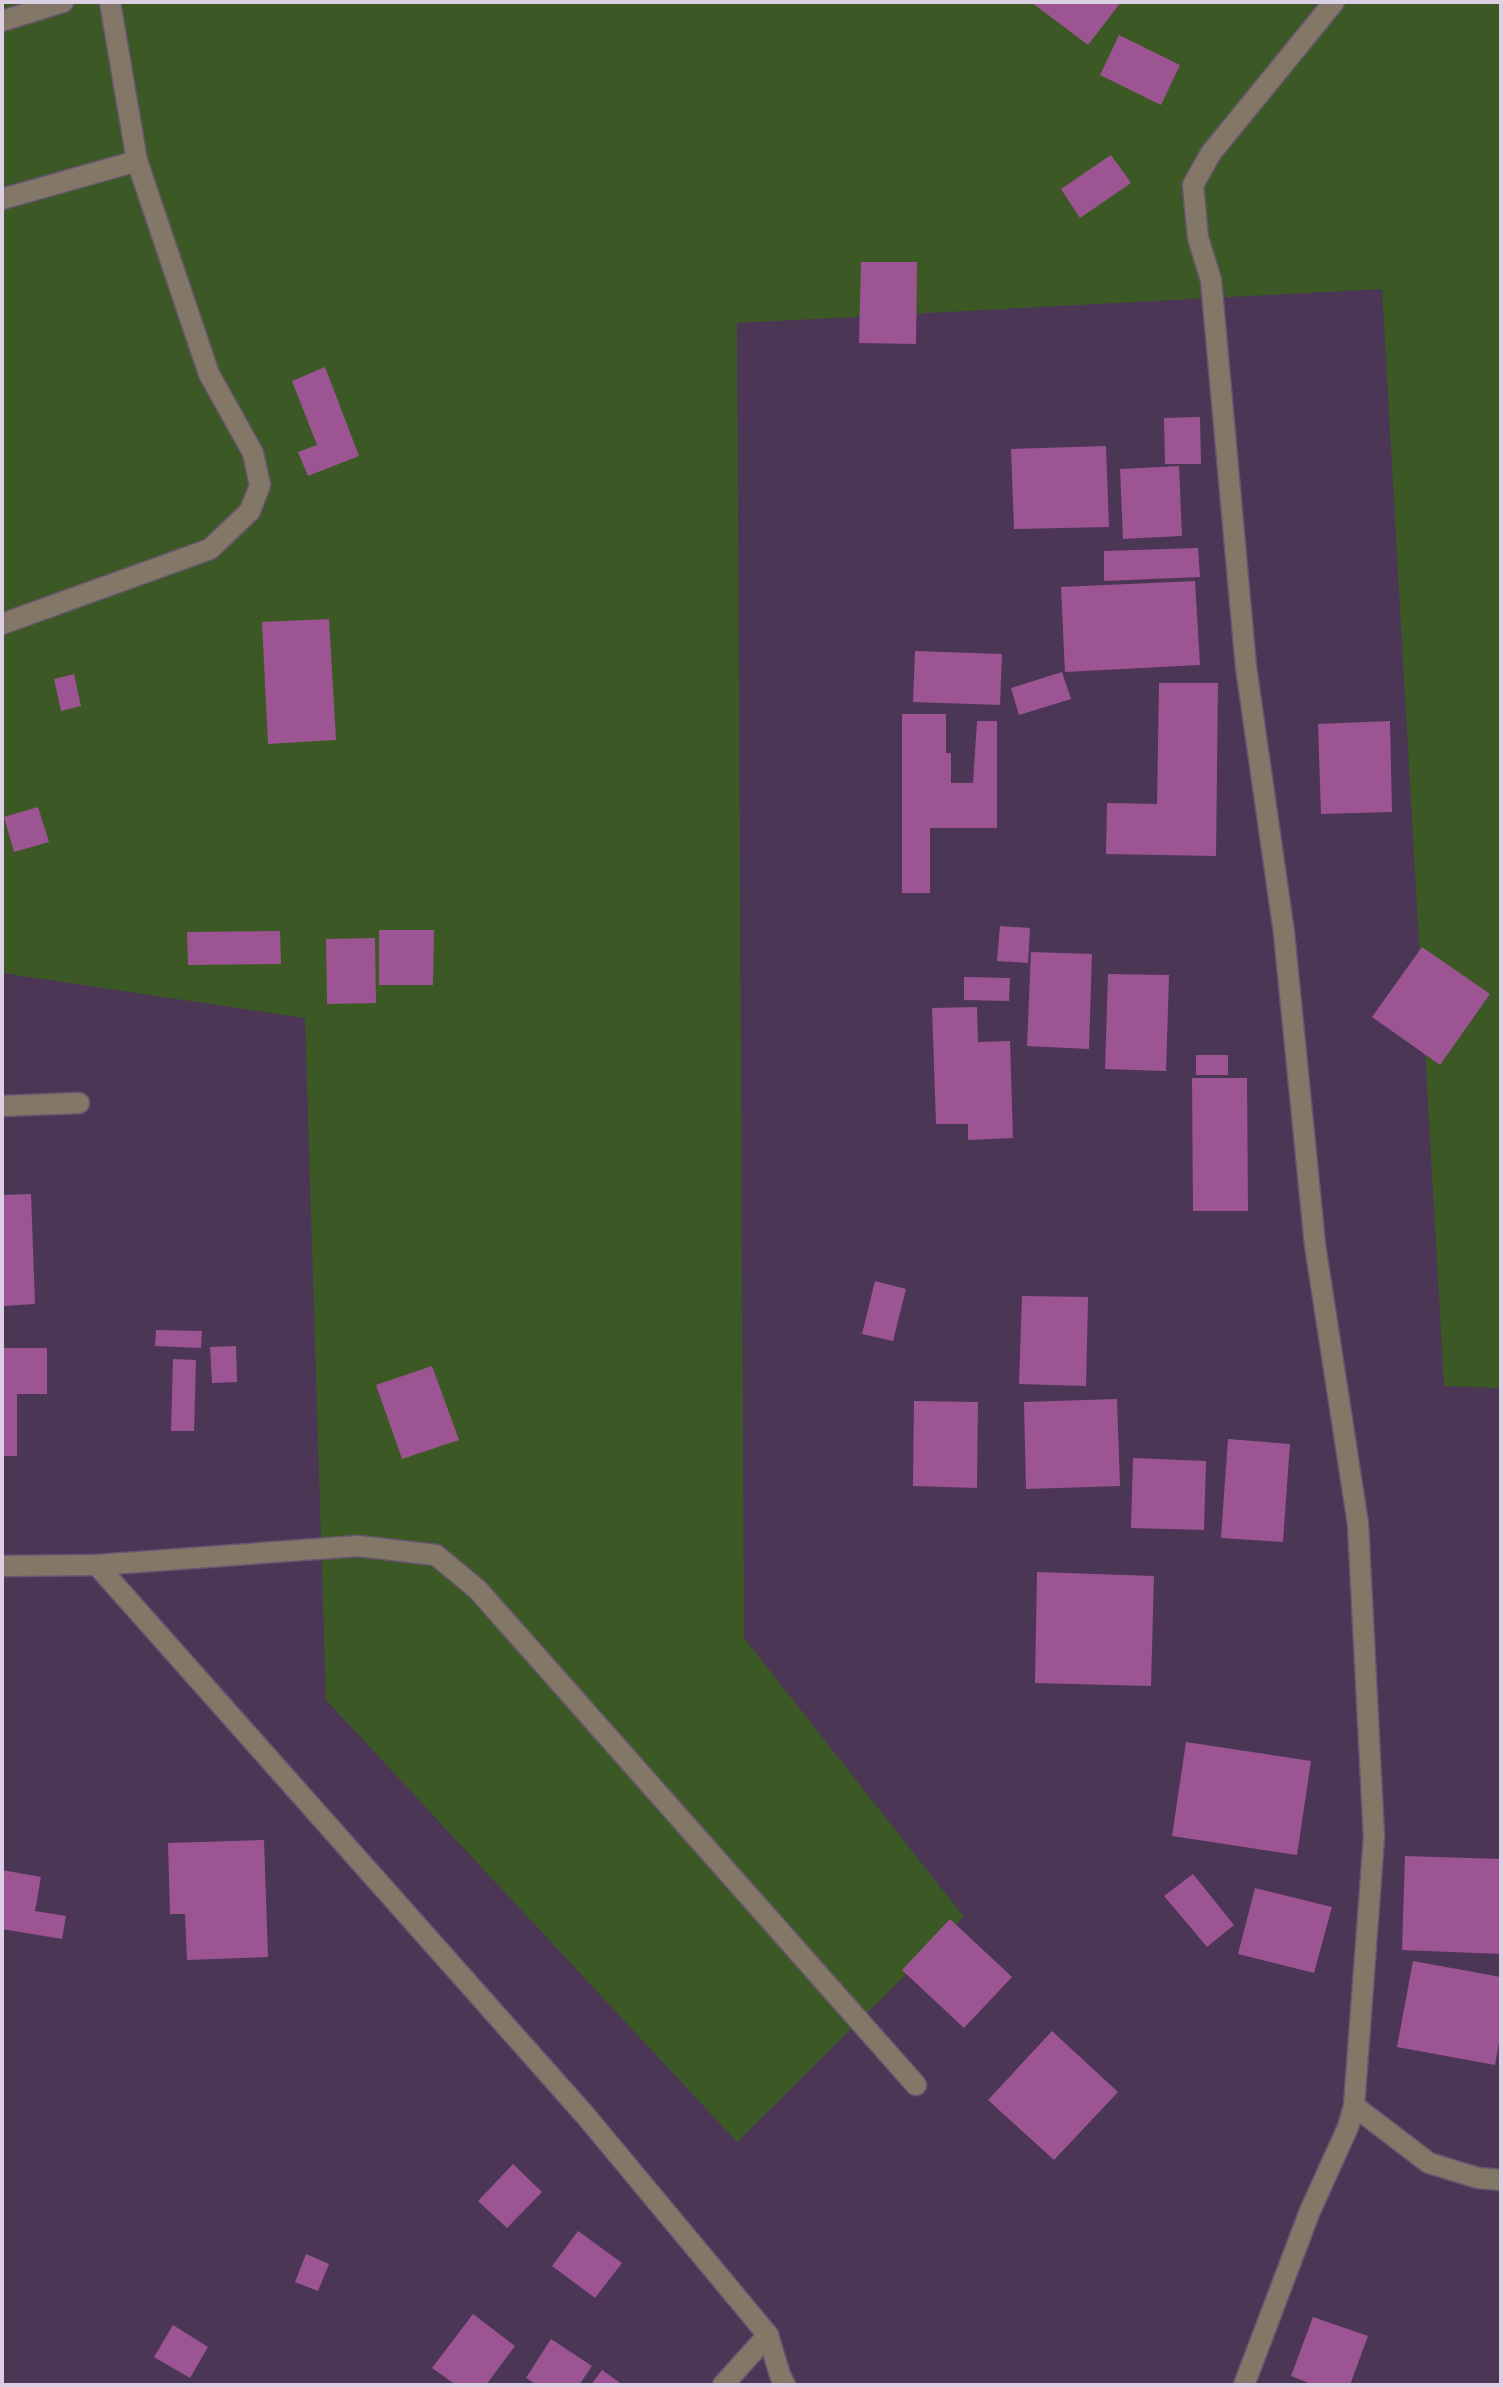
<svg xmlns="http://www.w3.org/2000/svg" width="1503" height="2387" viewBox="0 0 1503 2387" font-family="Inter,sans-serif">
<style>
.green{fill:#3c5925}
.building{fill:#9c5592}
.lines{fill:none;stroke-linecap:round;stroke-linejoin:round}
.minor-casing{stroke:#685572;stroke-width:23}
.minor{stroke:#837768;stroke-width:20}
</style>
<rect width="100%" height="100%" fill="#4b3656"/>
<polygon class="green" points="2,2 1501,2 1501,1388 1444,1386 1382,289 737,323 744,1638 964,1917 737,2142 326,1700 305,1018 2,973"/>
<g class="building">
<polygon points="1031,2 1121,2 1088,45"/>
<polygon points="1119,35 1180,65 1161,105 1100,75"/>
<polygon points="1111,155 1131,183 1080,218 1061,189"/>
<polygon points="861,262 917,262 916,344 859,343"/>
<polygon points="325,367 359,456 308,476 298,452 317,445 292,381"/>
<polygon points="1200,417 1201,464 1165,464 1164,418"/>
<polygon points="1106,446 1109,527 1014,529 1011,449"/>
<polygon points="1179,466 1182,536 1123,539 1120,469"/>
<polygon points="1198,548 1200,577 1104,581 1104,551"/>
<polygon points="1195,581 1200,665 1065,672 1061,587"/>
<polygon points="329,619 336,740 268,744 262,622"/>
<polygon points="915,651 1002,654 1000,705 913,702"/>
<polygon points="1062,672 1071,699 1019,715 1011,688"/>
<polygon points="74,674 81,706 61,711 54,679"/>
<polygon points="1159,683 1218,683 1216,856 1106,854 1107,803 1157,804"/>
<polygon points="902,714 946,714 946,753 951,753 951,783 973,783 977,721 997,721 997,828 930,828 930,893 902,893"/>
<polygon points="1390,721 1392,812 1321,814 1318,724"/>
<polygon points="38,807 49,842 14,852 4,817"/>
<polygon points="1000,926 1030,928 1028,963 997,961"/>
<polygon points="379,930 434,930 433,985 379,985"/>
<polygon points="280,931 281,964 188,965 187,932"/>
<polygon points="375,938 376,1003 327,1004 326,939"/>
<polygon points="1422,947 1490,994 1440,1065 1372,1017"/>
<polygon points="1031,952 1092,954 1089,1049 1027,1046"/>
<polygon points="1108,974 1169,975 1166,1071 1105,1069"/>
<polygon points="964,977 1010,978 1009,1001 964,1000"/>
<polygon points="977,1007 978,1042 1010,1041 1013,1138 968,1140 968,1124 936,1124 932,1008"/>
<rect x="1196" y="1055" width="32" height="20"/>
<polygon points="1192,1078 1247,1078 1248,1211 1193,1211"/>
<polygon points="31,1194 35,1304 2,1306 2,1195"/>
<polygon points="875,1281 906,1289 893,1341 862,1334"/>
<polygon points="1022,1296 1088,1297 1086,1386 1019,1384"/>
<polygon points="156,1330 202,1331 201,1348 155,1346"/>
<polygon points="236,1346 237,1382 212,1383 210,1347"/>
<polygon points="2,1348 47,1348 47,1394 17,1394 17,1456 2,1456"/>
<polygon points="173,1359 196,1360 194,1431 171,1431"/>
<polygon points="432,1366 459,1440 402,1459 376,1385"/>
<polygon points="1117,1399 1120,1486 1026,1489 1024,1402"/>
<polygon points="914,1401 978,1402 977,1488 913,1486"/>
<polygon points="1228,1439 1290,1444 1283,1542 1221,1538"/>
<polygon points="1133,1458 1206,1461 1204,1530 1131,1528"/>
<polygon points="1037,1572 1154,1576 1151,1686 1035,1683"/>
<polygon points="1186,1742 1311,1761 1297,1855 1172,1836"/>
<polygon points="264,1840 268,1957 187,1960 185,1914 170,1914 168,1843"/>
<polygon points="1405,1856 1501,1859 1501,1954 1402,1950"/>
<polygon points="2,1870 41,1877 35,1911 66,1916 62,1939 2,1929"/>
<polygon points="1193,1874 1234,1925 1207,1947 1164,1896"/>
<polygon points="1255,1888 1332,1907 1314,1973 1238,1954"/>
<polygon points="950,1919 1012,1977 964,2028 902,1970"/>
<polygon points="1413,1961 1501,1977 1501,2031 1495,2065 1397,2047"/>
<polygon points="1052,2031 1118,2092 1054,2160 988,2100"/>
<polygon points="513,2164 542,2192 507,2228 478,2201"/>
<polygon points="578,2231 622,2263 595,2298 552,2266"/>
<polygon points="306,2254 329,2264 318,2291 295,2282"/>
<polygon points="473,2314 515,2346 486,2385 456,2385 432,2368"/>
<polygon points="1313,2317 1368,2336 1350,2385 1314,2385 1291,2376"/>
<polygon points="173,2325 208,2347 190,2378 154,2357"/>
<polygon points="551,2339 592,2366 579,2385 537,2385 526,2378"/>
<polygon points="602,2370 623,2385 591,2385"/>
</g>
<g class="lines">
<defs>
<g id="minor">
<polyline points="2,21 63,2"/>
<polyline points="2,199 137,161"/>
<polyline points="2,624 210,549 250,511 260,485 253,453 209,374 137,161 110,2"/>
<polyline points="2,1106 79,1103"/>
<polyline points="97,1565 585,2115 768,2335 780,2375 785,2385"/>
<polyline points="2,1566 97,1565 358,1546 436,1555 478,1590 916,2085"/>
<polyline points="1354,2106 1429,2163 1478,2178 1501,2180"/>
<polyline points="723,2385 768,2335"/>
<polyline points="1244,2385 1310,2211 1348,2127 1354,2106 1374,1837 1358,1524 1315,1245 1284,933 1246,667 1211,280 1198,238 1193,185 1211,153 1334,2"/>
</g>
</defs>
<use href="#minor" class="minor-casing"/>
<use href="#minor" class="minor"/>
</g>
<rect width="1503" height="2387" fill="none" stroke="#dbcfe3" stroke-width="8"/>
</svg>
